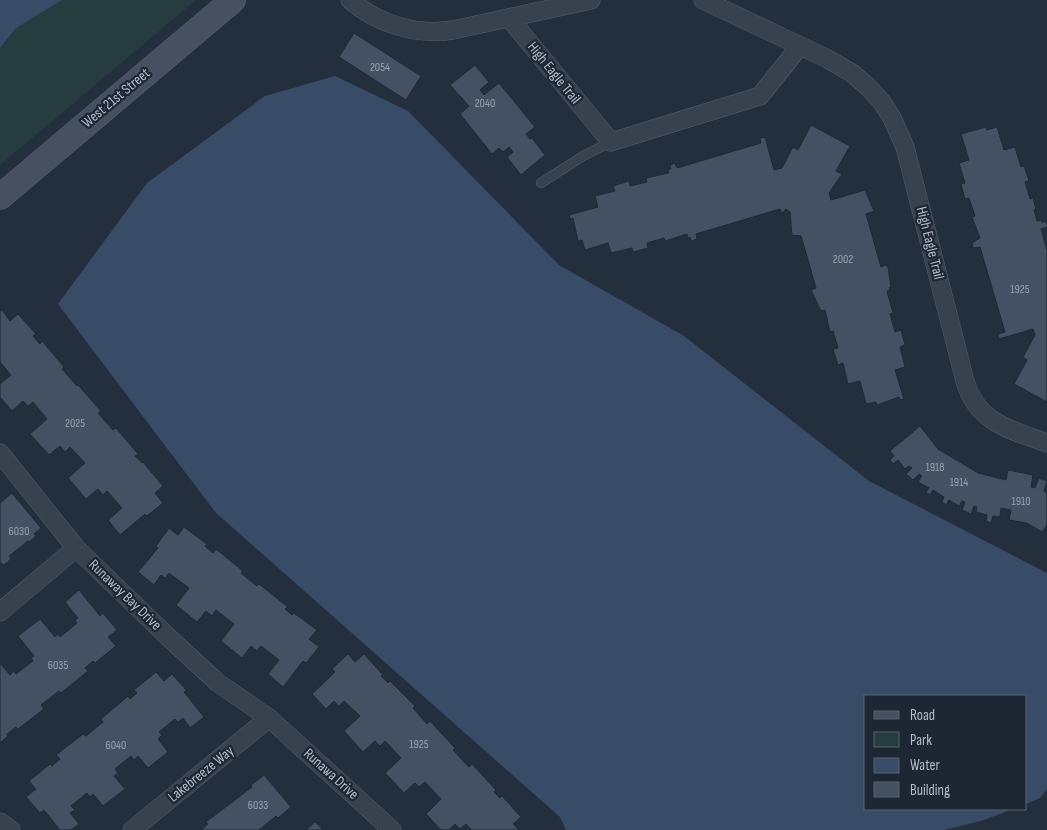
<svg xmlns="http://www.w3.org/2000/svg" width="1047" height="830" viewBox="0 0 1047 830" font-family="'Sofia Sans Condensed',sans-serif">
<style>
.green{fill:#263c3f}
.water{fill:#394c67}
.building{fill:#455162;stroke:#1f2835}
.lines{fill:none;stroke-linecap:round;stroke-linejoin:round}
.lane-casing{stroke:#565f6c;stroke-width:10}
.street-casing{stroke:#565f6c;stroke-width:19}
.secondary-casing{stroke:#565f6c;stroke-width:26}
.lane{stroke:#38414e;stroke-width:9}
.street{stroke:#38414e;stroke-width:18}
.secondary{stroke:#465061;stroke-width:25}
.labels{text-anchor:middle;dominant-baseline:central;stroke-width:4.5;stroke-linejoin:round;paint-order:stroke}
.number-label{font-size:12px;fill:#98a1af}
.street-label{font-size:15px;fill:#b4bcc9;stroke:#1d2633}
</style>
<rect width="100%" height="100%" fill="#242f3e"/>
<polygon class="green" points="62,0 196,0 0,165 0,48 16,28"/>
<g class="water">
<polygon points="0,0 62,0 16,28 0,48"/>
<polygon points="335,76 408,111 559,265 684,336 869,481 1047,573 1047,789 1040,798 1026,804 1026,696 866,696 866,809 1013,809 981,821 944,830 566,830 560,817 216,513 58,304 147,183 265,96"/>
</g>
<g class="building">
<polygon points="354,33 421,76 406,100 339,57"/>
<polygon points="475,65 489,82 480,90 484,95 499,83 535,127 526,134 530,139 532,138 545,155 521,175 507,157 513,152 509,147 503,152 499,148 492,154 460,114 469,106 450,85"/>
<polygon points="811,125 850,146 836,171 842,174 829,193 831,200 865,190 874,211 866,214 881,267 885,265 888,267 891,287 889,288 890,290 887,291 893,313 890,314 895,332 901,330 905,345 900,347 905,367 895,370 904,399 900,400 899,397 877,405 876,402 866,404 860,381 848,384 843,363 838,365 833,349 838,348 833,331 830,332 825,310 821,311 811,290 816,288 801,236 792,235 790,212 786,209 782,213 780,209 696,234 697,239 691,241 690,237 688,238 687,234 665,241 664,238 647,243 648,248 633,252 632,248 611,253 608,243 585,250 582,240 578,241 573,218 570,219 569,215 598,207 595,196 615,191 613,186 629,181 630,186 647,182 646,178 669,173 668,169 671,169 670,165 675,163 677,168 761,143 760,138 765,137 774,170 782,168 793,147 798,150"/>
<polygon points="986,127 987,130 997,127 1004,150 1015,147 1021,167 1024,166 1029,181 1025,182 1030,199 1033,198 1036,209 1034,210 1037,221 1042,220 1042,223 1046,221 1047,224 1047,227 1041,229 1047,250 1047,402 1014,384 1027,360 1023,357 1035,335 1033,329 999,339 998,334 1005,332 980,247 973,248 972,243 980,238 972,217 975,216 969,198 965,199 961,184 965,183 959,163 969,160 961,134"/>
<polygon points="2,310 10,321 18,314 36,334 33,336 40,344 42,341 64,367 62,369 77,386 78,385 101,411 98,413 113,430 116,428 138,454 135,456 142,463 143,462 163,486 155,493 163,503 147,516 145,514 120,535 108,520 122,508 107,491 103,495 98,489 86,499 68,478 85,463 70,447 65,452 60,446 49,455 30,434 47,419 33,402 28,406 23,401 12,411 0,397 0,384 11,375 0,362 0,312"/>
<polygon points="920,426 938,449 978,473 1006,480 1008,470 1033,475 1031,487 1035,488 1039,478 1047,481 1044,491 1047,494 1047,525 1042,532 1027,523 1009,520 1011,510 1001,508 1000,517 993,516 991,523 986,521 987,515 976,512 977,507 974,506 971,514 962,510 965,502 962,501 959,506 949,500 946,505 942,502 944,497 933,490 930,495 926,492 929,488 918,482 922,476 919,474 913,480 906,474 912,468 909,466 905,469 898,460 893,464 890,460 894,456 890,451"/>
<polygon points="12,493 41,528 34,534 36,536 29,542 28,541 9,556 11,559 4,565 0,562 0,503"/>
<polygon points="184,527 207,544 205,546 213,553 216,549 243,571 241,573 257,586 259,584 288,607 285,609 292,615 294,613 317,630 309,639 319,647 306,663 303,661 283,687 268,674 279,660 261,646 257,651 251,646 242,658 221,641 234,624 216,610 212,616 206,611 197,622 176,605 189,588 169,573 165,578 161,575 154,585 138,572 158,548 156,546 169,528 178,535"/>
<polygon points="79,590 100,616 103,613 117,630 108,637 116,646 95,663 93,661 85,668 88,671 61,693 59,691 41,705 44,709 18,729 16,727 7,734 8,736 0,743 0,663 10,675 14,671 16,674 33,661 31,658 34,656 18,636 40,619 55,637 58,634 60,637 77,623 75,620 78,618 65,602"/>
<polygon points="348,654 355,662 364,654 383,675 381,676 388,683 390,681 415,706 413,708 427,724 430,721 455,748 453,750 469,767 472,764 496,790 494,792 500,798 502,796 521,817 513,824 519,830 472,830 466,824 460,829 455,824 449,830 441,830 426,814 441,799 425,782 419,787 415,783 404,793 385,773 401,758 385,741 380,746 375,741 363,752 344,731 360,716 344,701 339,706 334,701 326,709 312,694 335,672 332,669"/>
<polygon points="156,672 164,681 172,674 187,691 184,692 204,717 190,728 183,718 178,722 175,719 159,732 162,735 158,739 168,752 148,768 138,756 134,760 131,756 115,769 118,773 114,776 125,789 103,806 93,794 90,797 87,793 71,806 75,810 70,813 79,824 71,830 60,830 44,810 40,813 26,797 36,789 29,781 50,764 52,766 60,759 56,755 83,734 86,736 103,722 101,719 128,696 130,699 137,693 134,690"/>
<polygon points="264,775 291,807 278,818 276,816 259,830 201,830 208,824 206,822 252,787 251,785"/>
<polygon points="315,822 323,830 306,830"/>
</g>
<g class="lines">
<defs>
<polyline id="lane" points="541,183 583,156 611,142"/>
<g id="street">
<path d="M350,0C378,24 416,36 453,30L591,0"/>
<path d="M703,0L826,58L852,73L867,86L881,101L892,118L905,147L965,381C977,423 1011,430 1047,443"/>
<polyline points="509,18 611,142 760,96 800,46"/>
<polyline points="0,453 76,548 166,635 218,683 269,718 392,830"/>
<polyline points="0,612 76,548"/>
<polyline points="0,822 11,830"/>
<polyline points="132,830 269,718"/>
</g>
<polyline id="secondary" points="0,197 233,0"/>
</defs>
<use href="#lane" class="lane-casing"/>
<use href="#street" class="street-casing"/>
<use href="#secondary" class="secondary-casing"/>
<use href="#lane" class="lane"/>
<use href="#street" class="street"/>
<use href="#secondary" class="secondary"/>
</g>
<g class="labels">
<g class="number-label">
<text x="380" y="67">2054</text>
<text x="485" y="103">2040</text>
<text x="843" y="259">2002</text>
<text x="1020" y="289">1925</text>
<text x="75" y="423">2025</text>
<text x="935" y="467">1918</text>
<text x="959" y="482">1914</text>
<text x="1021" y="501">1910</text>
<text x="19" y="531">6030</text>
<text x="58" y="665">6035</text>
<text x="419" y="744">1925</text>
<text x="116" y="745">6040</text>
<text x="258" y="805">6033</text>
</g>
<g class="street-label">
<text transform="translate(554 73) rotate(51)">High Eagle Trail</text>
<text transform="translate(116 98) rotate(-40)">West 21st Street</text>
<text transform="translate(930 243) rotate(76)">High Eagle Trail</text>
<text transform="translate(125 595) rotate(44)">Runaway Bay Drive</text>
<text transform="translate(201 774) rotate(-39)">Lakebreeze Way</text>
<text transform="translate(331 774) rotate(42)">Runawa Drive</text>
</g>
</g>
<rect x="864" y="695" width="162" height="115" fill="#1d2633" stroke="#59626f"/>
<rect x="874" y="711" width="25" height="8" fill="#465061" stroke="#59626f"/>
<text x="910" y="720" font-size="15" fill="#b4bcc9">Road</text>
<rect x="874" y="732" width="25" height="15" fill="#263c3f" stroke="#59626f"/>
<text x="910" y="745" font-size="15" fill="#b4bcc9">Park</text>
<rect x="874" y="758" width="25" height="15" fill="#394c67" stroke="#59626f"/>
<text x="910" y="770" font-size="15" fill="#b4bcc9">Water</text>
<rect x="874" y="782" width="25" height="15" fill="#455162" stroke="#59626f"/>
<text x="910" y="795" font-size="15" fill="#b4bcc9">Building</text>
</svg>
